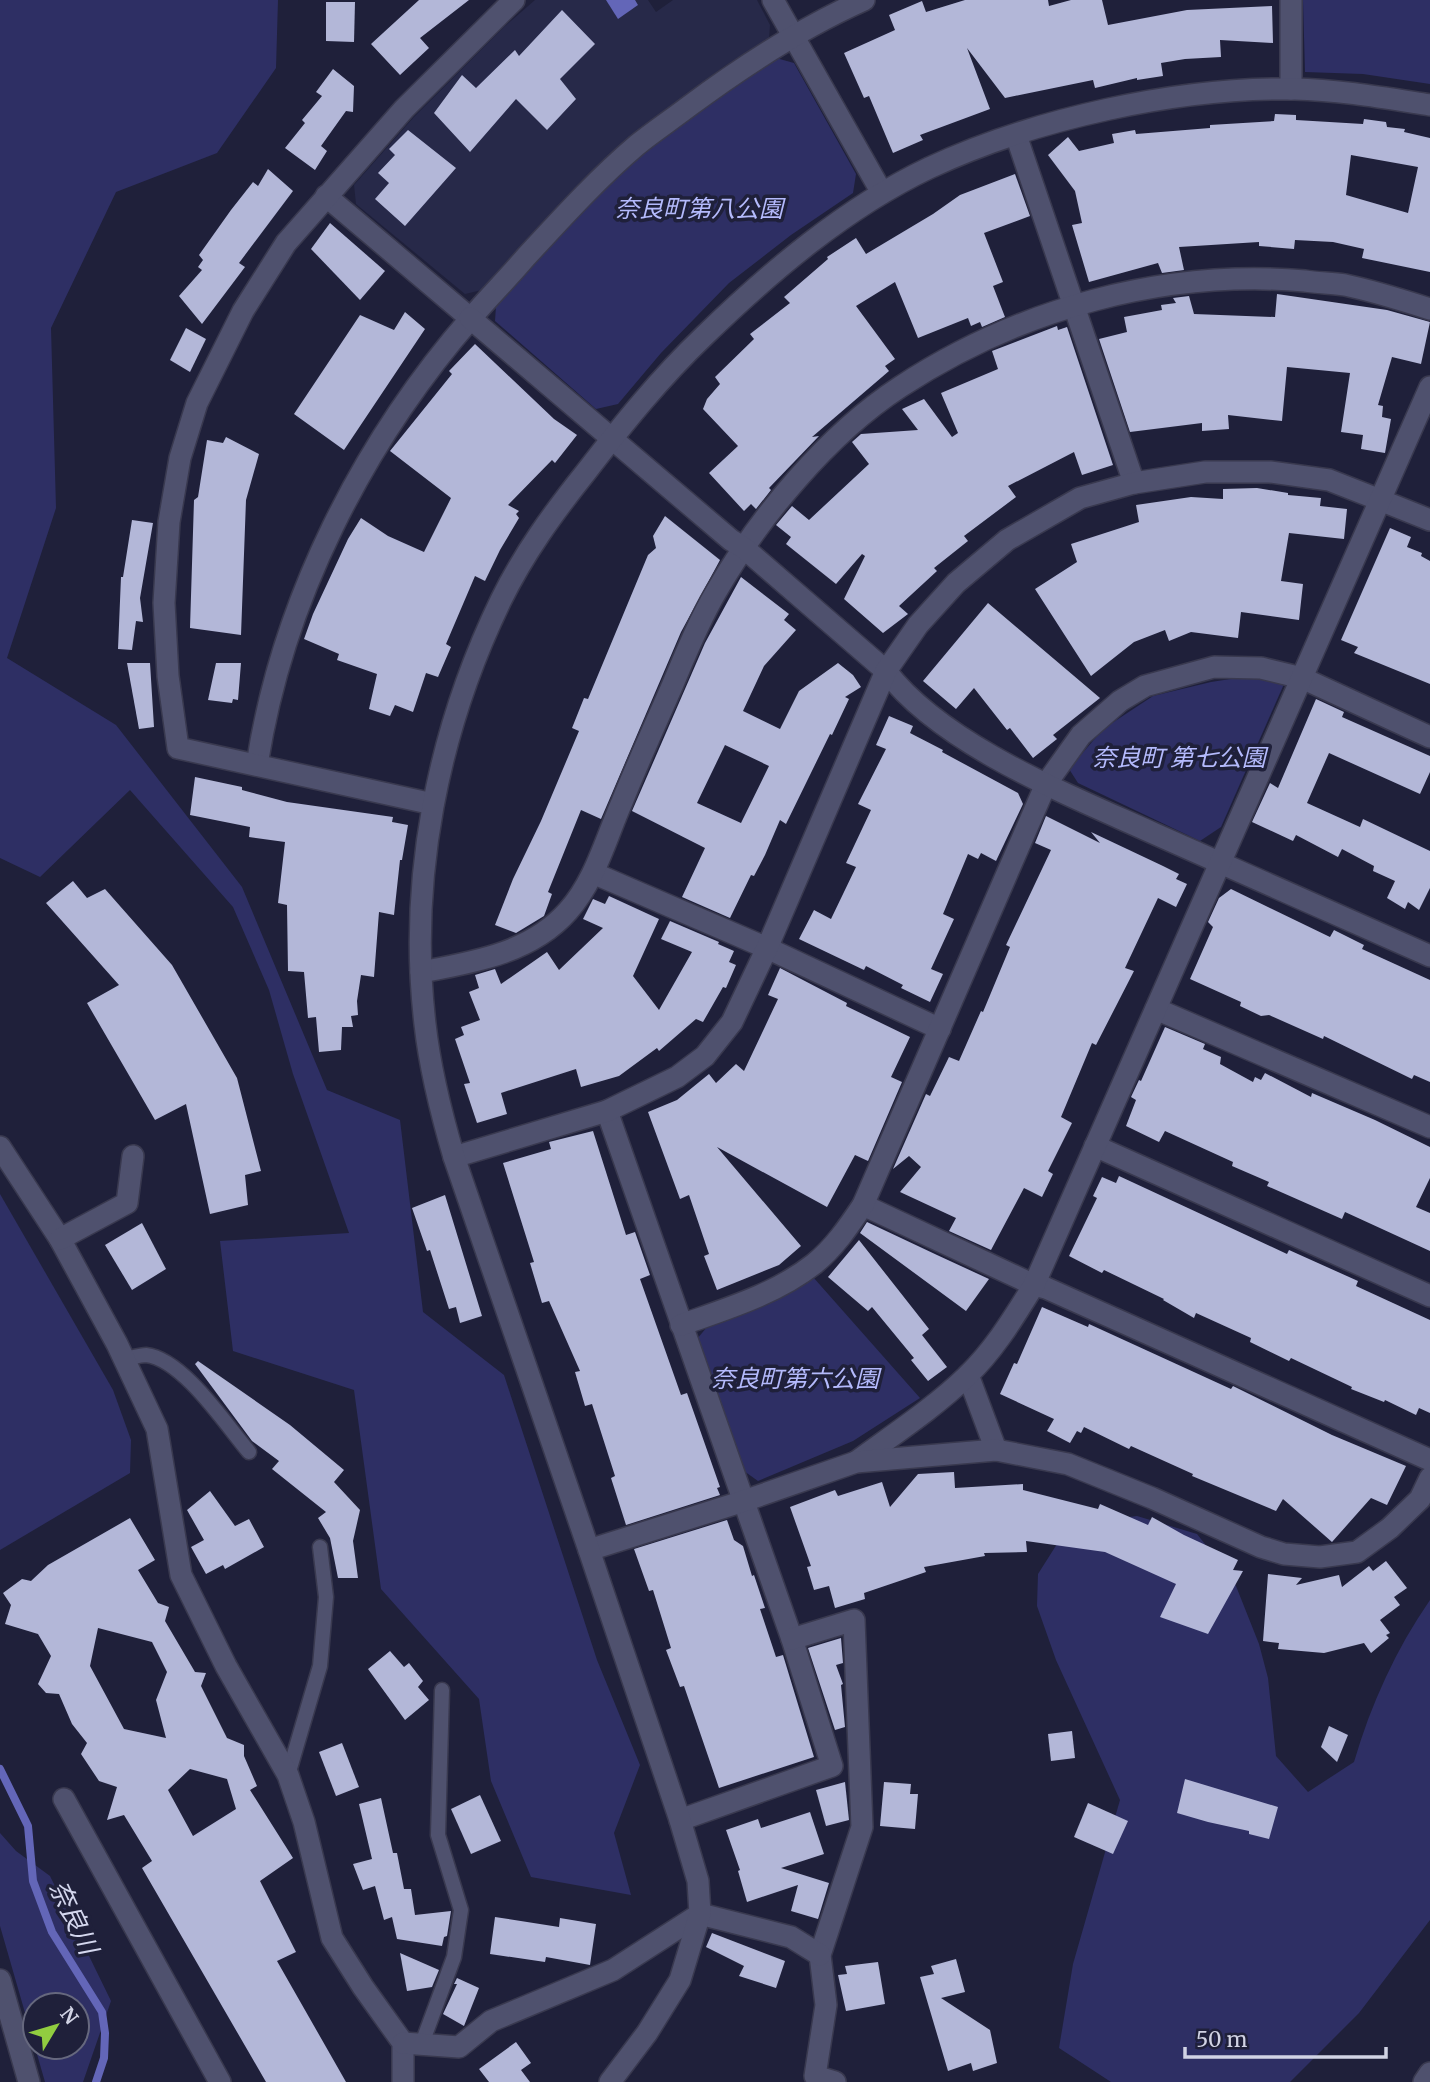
<svg xmlns="http://www.w3.org/2000/svg" width="1430" height="2082" viewBox="0 0 1430 2082" font-family="Merriweather,'Noto Sans JP',serif">
<style>
.built{fill:#272949}
.green{fill:#2e2f64;fill-rule:evenodd}
.water{fill:#6366b8}
.lines{fill:none;stroke-linecap:round;stroke-linejoin:round}
.stream{stroke:#6366b8;stroke-width:8}
.building{fill:#b3b7d8;fill-rule:evenodd}
.service-casing{stroke:#39394f;stroke-width:17}
.minor-casing{stroke:#39394f;stroke-width:24}
.tertiary-casing{stroke:#39394f;stroke-width:24}
.service{stroke:#4f516e;stroke-width:14}
.minor{stroke:#4f516e;stroke-width:21}
.tertiary{stroke:#4f516e;stroke-width:21}
.labels{text-anchor:middle;dominant-baseline:central;stroke-width:7;stroke-linejoin:round;paint-order:stroke}
.park-label{font-size:24px;font-style:italic;fill:#b4bafc;stroke:#1f203a}
.water-label{font-size:26px;font-style:italic;fill:#d4d7ee;stroke:#1f203a}
</style>
<rect width="100%" height="100%" fill="#1f203a"/>
<polygon class="built" points="535,0 648,0 656,12 673,0 757,0 770,25 769,39 723,67 631,137 570,194 482,290 465,294 356,204 354,185 413,118 505,26"/>
<g class="green">
<polygon points="0,0 278,0 276,68 217,153 116,192 51,328 56,508 7,658 116,725 242,887 327,1090 400,1120 423,1312 504,1375 597,1660 640,1765 614,1833 631,1895 531,1877 491,1781 479,1699 381,1589 354,1390 233,1351 220,1241 349,1233 293,1074 269,990 233,907 130,790 40,877 0,858"/>
<polygon points="1303,0 1430,0 1430,84 1363,74 1305,72"/>
<polygon points="776,58 794,63 856,174 853,193 791,235 729,283 661,353 618,404 596,409 495,321 496,306 581,212 640,154"/>
<polygon points="1250,676 1284,684 1221,827 1200,841 1078,783 1069,769 1103,729 1153,696 1211,682"/>
<polygon points="0,1194 113,1390 131,1440 130,1473 0,1550"/>
<polygon points="813,1277 920,1398 853,1441 758,1481 744,1471 697,1339 707,1327 802,1285"/>
<path d="M1137,1516L1197,1534L1234,1581L1259,1644L1268,1678L1276,1756L1308,1792L1354,1762C1371,1704 1396,1649 1430,1600V1920L1359,2013L1290,2082H1111L1059,2048L1073,1964L1120,1800L1056,1660L1037,1606L1038,1574L1057,1544L1089,1522Z"/>
<path d="M0,1833L16,1851L50,1876L111,2001L83,2082H45L0,1926ZM35,2005H77V2047H35Z"/>
</g>
<polygon class="water" points="606,0 635,0 638,5 618,19"/>
<g class="lines">
<polyline class="stream" points="0,1769 28,1826 33,1881 52,1932 102,2012 105,2033 104,2058 96,2082"/>
</g>
<g class="building">
<polygon points="419,0 469,0 420,38 429,48 400,75 371,44"/>
<polygon points="965,0 1048,0 1049,6 1071,0 1102,0 1108,25 1187,10 1272,6 1273,43 1220,40 1221,57 1185,59 1161,63 1163,76 1137,80 1137,78 1095,88 1093,80 1005,98 967,48 990,109 920,135 923,140 893,153 869,96 864,98 844,53 895,30 889,15 922,1 926,12"/>
<polygon points="326,2 355,2 354,42 326,41"/>
<polygon points="562,10 595,44 560,79 576,99 547,130 516,99 470,152 434,113 462,75 476,88 515,50 519,56"/>
<polygon points="333,69 354,86 353,112 346,111 321,146 327,151 315,170 285,148 305,123 302,120 322,96 316,92"/>
<path d="M1275,114L1296,115V120L1363,124L1364,119L1386,122L1387,127L1405,129L1404,132L1430,138V272L1362,258L1364,249L1333,242L1295,240L1294,249L1259,246V242L1179,247L1184,270L1162,273L1158,263L1089,282L1072,225L1082,223L1075,191L1048,155L1068,137L1079,151L1114,143L1112,134L1135,130L1136,134L1210,128V125L1274,121ZM1351,155L1418,167L1408,213L1346,195Z"/>
<polygon points="408,130 456,168 405,226 375,199 389,183 378,173 395,155 389,149"/>
<polygon points="268,169 293,191 239,263 245,267 202,324 179,296 202,270 198,267 203,260 199,255 231,210 253,182 258,186"/>
<polygon points="1015,174 1030,216 984,233 1003,282 993,286 1005,317 982,327 980,322 971,326 968,318 918,338 895,282 856,306 895,359 885,366 889,371 812,437 819,436 769,488 771,490 756,509 751,504 744,511 709,473 738,446 703,409 707,399 720,384 715,377 754,339 750,334 790,303 784,297 828,259 827,257 856,238 866,254 933,214 960,195"/>
<polygon points="330,223 385,271 360,300 311,249"/>
<polygon points="1277,294 1387,310 1430,322 1421,364 1392,357 1378,405 1383,406 1382,417 1391,419 1385,453 1361,449 1363,435 1341,432 1350,373 1287,367 1282,421 1228,415 1229,429 1202,431 1202,423 1130,432 1099,339 1127,332 1124,317 1162,310 1161,305 1176,303 1173,298 1189,296 1194,314 1275,317"/>
<polygon points="405,312 425,329 344,450 294,414 360,315 394,330"/>
<polygon points="1057,326 1058,330 1067,327 1113,465 1082,475 1074,452 1008,486 1016,497 964,536 968,541 934,568 937,571 899,606 908,614 883,633 844,599 865,556 862,554 836,584 786,544 791,537 776,525 792,506 809,520 869,464 852,442 861,434 918,430 902,409 924,399 952,437 958,433 941,393 998,369 992,351"/>
<polygon points="186,328 206,339 190,372 170,360"/>
<polygon points="475,344 554,419 577,435 555,463 552,460 508,505 519,511 516,514 519,518 500,550 485,581 475,576 446,644 451,647 438,677 426,673 413,712 395,705 390,716 369,709 377,674 337,660 339,654 304,639 313,614 348,539 361,518 388,536 424,552 451,498 390,451 452,374 449,371"/>
<polygon points="226,437 259,454 246,500 241,635 190,628 194,500 198,497 207,440 223,443"/>
<polygon points="1257,488 1288,493 1288,495 1321,498 1320,506 1347,509 1344,539 1289,533 1281,581 1303,584 1299,620 1241,612 1238,638 1191,632 1169,641 1165,630 1134,642 1091,676 1035,589 1077,562 1071,544 1139,522 1136,505 1191,497 1223,499 1223,489"/>
<polygon points="665,516 720,560 681,632 601,819 581,810 548,892 552,894 544,916 516,933 495,925 513,879 541,821 579,731 572,728 584,698 588,699 648,555 656,548 653,536"/>
<polygon points="132,520 153,523 140,598 143,622 136,621 132,650 118,649 121,577 123,577"/>
<polygon points="1390,528 1411,537 1407,547 1422,553 1421,556 1430,561 1430,684 1354,653 1358,647 1341,640"/>
<path d="M741,577L789,614L784,620L796,630L764,666L743,711L780,729L799,691L838,663L853,675L861,687L845,697L849,699L832,735L830,734L786,824L780,820L765,855L754,876L751,875L730,918L682,897L705,848L632,811L705,643ZM725,745L769,766L741,823L697,803Z"/>
<polygon points="988,603 1100,698 1053,735 1057,739 1033,758 1010,728 1007,730 974,688 956,709 923,681"/>
<polygon points="127,663 150,663 154,727 139,729"/>
<polygon points="216,663 241,663 238,700 233,699 232,703 208,700"/>
<polygon points="1316,699 1344,712 1342,717 1430,756 1430,772 1420,794 1329,753 1307,803 1360,827 1363,819 1430,851 1430,888 1419,910 1408,902 1405,909 1387,898 1395,881 1373,871 1374,866 1342,849 1338,857 1296,835 1293,841 1252,822 1270,783 1278,788"/>
<polygon points="889,716 913,726 910,733 943,750 942,752 1018,793 1023,804 996,861 981,853 978,859 968,854 943,914 954,919 931,969 943,974 930,1002 901,988 903,985 866,966 864,970 799,939 814,910 831,919 856,867 846,863 871,810 858,804 886,749 876,745"/>
<polygon points="195,777 242,787 242,790 287,802 393,817 392,822 408,825 402,860 400,860 394,915 379,912 374,977 361,975 357,1001 358,1015 351,1016 353,1027 342,1027 341,1050 319,1052 316,1017 308,1018 304,972 288,971 287,905 278,903 285,842 249,837 250,827 190,815"/>
<polygon points="1046,816 1100,843 1091,832 1163,866 1179,874 1176,879 1187,884 1176,907 1158,898 1125,968 1134,971 1096,1045 1092,1043 1061,1117 1072,1123 1048,1171 1053,1174 1042,1197 1024,1188 991,1250 949,1231 956,1218 900,1192 921,1167 909,1156 893,1169 926,1094 930,1096 949,1057 959,1061 981,1011 983,1012 1010,947 1006,945 1051,850 1035,843"/>
<polygon points="73,881 87,898 105,889 172,965 237,1078 261,1171 245,1175 248,1205 210,1214 186,1104 155,1120 87,1003 119,985 46,903"/>
<polygon points="1231,889 1330,937 1334,930 1364,945 1362,949 1430,980 1430,1082 1414,1075 1412,1079 1324,1036 1323,1039 1269,1015 1261,1016 1240,1006 1241,1002 1190,979 1213,927 1208,922 1219,898"/>
<polygon points="609,896 659,919 633,976 659,1010 692,952 661,939 670,921 719,942 718,944 734,951 729,962 736,965 726,988 723,987 703,1022 696,1019 659,1051 657,1048 619,1076 581,1087 576,1069 501,1093 507,1114 477,1123 464,1084 470,1083 455,1039 464,1035 461,1027 480,1020 469,992 479,988 475,975 495,969 501,984 547,952 559,970 603,928 583,919 593,899 605,904"/>
<polygon points="780,968 847,1003 846,1006 910,1037 891,1077 902,1082 868,1161 855,1155 827,1207 717,1147 801,1246 779,1265 717,1290 704,1256 709,1254 689,1195 680,1199 648,1112 677,1100 709,1074 716,1083 736,1064 744,1071 778,999 768,995"/>
<polygon points="1165,1027 1205,1044 1203,1049 1221,1057 1220,1064 1253,1082 1255,1077 1261,1080 1265,1073 1311,1097 1312,1093 1375,1120 1430,1147 1430,1178 1416,1207 1430,1213 1430,1251 1345,1212 1342,1219 1267,1186 1269,1182 1232,1166 1233,1162 1165,1131 1159,1142 1126,1126 1136,1100 1131,1097 1139,1080 1141,1081"/>
<polygon points="593,1131 626,1235 635,1232 650,1275 640,1279 681,1395 687,1393 720,1487 717,1488 720,1495 626,1525 611,1478 615,1476 592,1404 585,1406 575,1372 580,1371 549,1301 542,1303 530,1263 534,1262 503,1163 551,1149 549,1142"/>
<polygon points="1119,1176 1287,1254 1289,1250 1358,1281 1356,1286 1430,1320 1430,1413 1419,1408 1416,1415 1385,1400 1384,1402 1351,1389 1352,1387 1291,1358 1289,1361 1250,1342 1251,1338 1196,1313 1194,1318 1163,1300 1164,1299 1104,1270 1102,1273 1069,1256 1097,1198 1093,1196 1102,1177 1116,1183"/>
<polygon points="445,1195 482,1316 460,1323 456,1307 449,1309 430,1250 427,1251 412,1208"/>
<polygon points="867,1222 937,1255 989,1279 966,1311 860,1233"/>
<polygon points="142,1223 166,1269 132,1290 105,1245"/>
<polygon points="859,1240 929,1329 922,1335 947,1367 928,1381 911,1360 914,1358 872,1307 868,1311 828,1277"/>
<polygon points="1042,1307 1088,1327 1089,1324 1231,1389 1233,1386 1332,1435 1406,1466 1387,1505 1371,1498 1332,1542 1283,1499 1276,1511 1192,1476 1193,1474 1131,1446 1129,1449 1084,1427 1081,1433 1077,1431 1070,1443 1047,1431 1054,1419 1000,1394 1014,1363 1017,1364"/>
<polygon points="198,1361 290,1425 344,1470 334,1482 360,1510 353,1541 358,1578 338,1578 330,1538 318,1518 326,1512 272,1469 279,1461 252,1441 195,1364"/>
<polygon points="954,1472 955,1488 1023,1484 1023,1490 1098,1509 1100,1504 1148,1525 1152,1517 1184,1535 1238,1560 1233,1570 1243,1571 1208,1634 1160,1617 1176,1584 1105,1552 1026,1541 1027,1552 984,1553 985,1556 924,1567 926,1572 864,1593 865,1599 835,1608 829,1586 814,1590 807,1567 811,1566 790,1507 835,1490 838,1496 882,1482 890,1507 918,1474"/>
<polygon points="210,1491 235,1526 249,1519 264,1547 225,1569 223,1565 206,1574 191,1547 204,1540 187,1510"/>
<path d="M130,1518L155,1560L138,1570L158,1603L169,1607L165,1621L195,1672L206,1673L201,1686L227,1738L244,1745V1756L257,1786L250,1790L293,1858L260,1881L296,1952L277,1961L346,2082H266L142,1868L152,1861L124,1815L107,1820L117,1787L99,1781L81,1754L87,1743L72,1724L59,1694L46,1693L38,1684L51,1656L38,1634L5,1624L11,1605L3,1593L22,1579L31,1581L48,1565ZM98,1628L152,1642L167,1672L156,1700L166,1738L124,1729L90,1666ZM190,1769L227,1779L236,1809L193,1836L168,1790Z"/>
<polygon points="727,1520 734,1540 743,1546 752,1576 754,1575 765,1608 760,1609 776,1657 783,1655 814,1757 719,1788 684,1686 680,1687 666,1650 671,1648 653,1590 649,1591 634,1549"/>
<polygon points="1386,1561 1407,1588 1394,1597 1400,1605 1380,1620 1390,1633 1386,1635 1389,1638 1371,1653 1364,1643 1324,1653 1278,1649 1279,1643 1263,1641 1268,1574 1302,1578 1296,1585 1339,1575 1342,1587 1369,1566 1373,1571"/>
<polygon points="841,1638 843,1663 836,1665 843,1684 841,1685 845,1727 835,1730 808,1648"/>
<polygon points="390,1651 404,1667 409,1663 423,1681 418,1687 429,1700 405,1720 368,1669"/>
<polygon points="1329,1726 1348,1735 1337,1762 1321,1747"/>
<polygon points="1072,1731 1075,1758 1051,1761 1048,1734"/>
<polygon points="342,1743 359,1787 336,1796 319,1752"/>
<polygon points="1185,1779 1278,1807 1269,1839 1249,1834 1249,1831 1208,1822 1177,1813"/>
<polygon points="845,1782 849,1820 826,1826 816,1790"/>
<polygon points="884,1782 911,1784 910,1794 918,1794 915,1829 880,1826"/>
<polygon points="480,1795 501,1841 471,1854 451,1809"/>
<polygon points="381,1798 393,1853 397,1853 404,1889 411,1889 415,1915 451,1911 447,1936 444,1937 442,1946 397,1939 392,1917 384,1920 375,1886 363,1890 353,1864 372,1859 359,1804"/>
<polygon points="1088,1803 1128,1821 1113,1854 1074,1837"/>
<polygon points="810,1812 824,1854 781,1868 829,1883 818,1919 791,1911 798,1885 747,1902 738,1871 740,1870 726,1830 758,1819 761,1828"/>
<polygon points="495,1917 559,1927 560,1918 596,1924 590,1965 546,1957 545,1962 490,1954"/>
<polygon points="712,1933 785,1961 776,1988 739,1976 744,1966 706,1947"/>
<polygon points="400,1953 439,1970 432,1987 407,1991"/>
<polygon points="956,1959 965,1992 941,1998 990,2030 997,2063 973,2071 971,2063 948,2071 920,1977 934,1974 931,1966"/>
<polygon points="878,1962 885,2004 846,2011 838,1975 847,1974 845,1966"/>
<polygon points="457,1978 479,1988 464,2026 443,2014 457,1984 454,1984"/>
<polygon points="516,2042 531,2063 521,2070 530,2082 489,2082 479,2069"/>
</g>
<g class="lines">
<defs>
<g id="service">
<path d="M125,1359C131,1358 140,1355 146,1355C183,1359 226,1425 249,1452"/>
<polyline points="288,1775 320,1666 326,1597 320,1547"/>
<polyline points="421,2046 454,1957 461,1910 438,1835 442,1690"/>
</g>
<g id="minor">
<polyline points="773,0 882,193"/>
<polyline points="1291,89 1291,0"/>
<polyline points="1016,135 1134,483"/>
<polyline points="326,196 470,318"/>
<polyline points="1380,500 1430,520"/>
<path d="M257,765C282,601 363,442 472,317C489,297 508,278 525,258C561,219 597,179 637,145C653,132 671,120 688,107C743,66 801,28 864,0"/>
<polyline points="433,804 178,748 168,676 164,603 169,522 180,458 197,403 243,311 286,243 404,109 514,0"/>
<polyline points="593,873 767,948 940,1029"/>
<path d="M421,972C474,962 531,953 568,911C595,881 606,838 622,802C638,762 656,723 673,684C686,653 699,621 716,592C759,517 828,434 900,387C1019,309 1163,269 1305,281C1318,283 1332,283 1345,285C1374,291 1402,300 1430,309"/>
<polyline points="1156,1009 1430,1127"/>
<polyline points="607,1111 792,1639 832,1766 680,1820"/>
<polyline points="1095,1146 1430,1296"/>
<polyline points="0,1147 60,1239 117,1344 157,1429 181,1575 226,1666 288,1775 304,1822 332,1938 363,1987 403,2043 403,2082"/>
<polyline points="863,1205 1034,1285 1046,1288 1430,1460"/>
<polyline points="60,1239 127,1203 133,1156"/>
<path d="M681,1325C726,1309 776,1294 814,1264C834,1248 849,1226 863,1205L1046,784L1081,735L1120,701L1145,686L1214,667L1261,668L1302,678L1430,737"/>
<polyline points="968,1375 996,1450"/>
<polyline points="792,1639 854,1620 862,1827 820,1955 826,2005 815,2076 835,2082"/>
<polyline points="64,1799 220,2082"/>
<polyline points="0,1980 29,2082"/>
<polyline points="403,2043 459,2047 491,2021 613,1970 700,1914 791,1937 820,1955"/>
<polyline points="1424,2082 1430,2073"/>
</g>
<g id="tertiary">
<path d="M470,318L731,540L744,548L886,671C942,745 1069,795 1153,833C1245,874 1337,915 1430,956"/>
<polyline points="454,1157 607,1111 677,1077 705,1056 732,1022 767,948 886,671 918,625 956,583 1007,540 1080,498 1134,483 1205,472 1270,472 1329,480 1380,500"/>
<path d="M856,1462C894,1434 934,1408 967,1376C995,1349 1014,1317 1034,1285L1430,387"/>
<polyline points="589,1550 744,1501 856,1462 996,1450 1068,1464 1152,1498 1261,1547 1284,1554 1320,1557 1357,1552 1390,1528 1420,1499 1430,1478"/>
<path d="M610,2082L647,2033L680,1980L700,1914L698,1881L680,1820L589,1550L454,1157C441,1113 430,1069 425,1024C408,879 438,730 501,600C524,553 554,512 586,472C623,424 660,378 704,336C770,272 845,208 929,168C1034,119 1178,87 1294,89C1340,90 1385,98 1430,105"/>
</g>
</defs>
<use href="#service" class="service-casing"/>
<use href="#minor" class="minor-casing"/>
<use href="#tertiary" class="tertiary-casing"/>
<use href="#service" class="service"/>
<use href="#minor" class="minor"/>
<use href="#tertiary" class="tertiary"/>
</g>
<g class="labels">
<g class="park-label">
<text x="699" y="208">奈良町第八公園</text>
<text x="1179" y="757">奈良町 第七公園</text>
<text x="795" y="1378">奈良町第六公園</text>
</g>
<g class="water-label">
<text transform="translate(74 1917) rotate(65)">奈良川</text>
</g>
</g>
<g transform="translate(56 2026) rotate(52)"><circle r="33" fill="#1f203a" stroke="#66687e" stroke-width="2"/>
<path d="M0-5L12 26L0 18L-12 26Z" fill="#91cd40"/>
<text y="-10" font-size="19" font-weight="bold" text-anchor="middle" fill="#d1d3e4">N</text>
</g>
<path d="M1185 2047v10h201v-10" fill="none" stroke="#d1d3e4" stroke-width="3.5"/>
<text x="1196" y="2047" font-size="21" fill="#d1d3e4" stroke="#1f203a" stroke-width="5" paint-order="stroke">50 m</text>
</svg>
